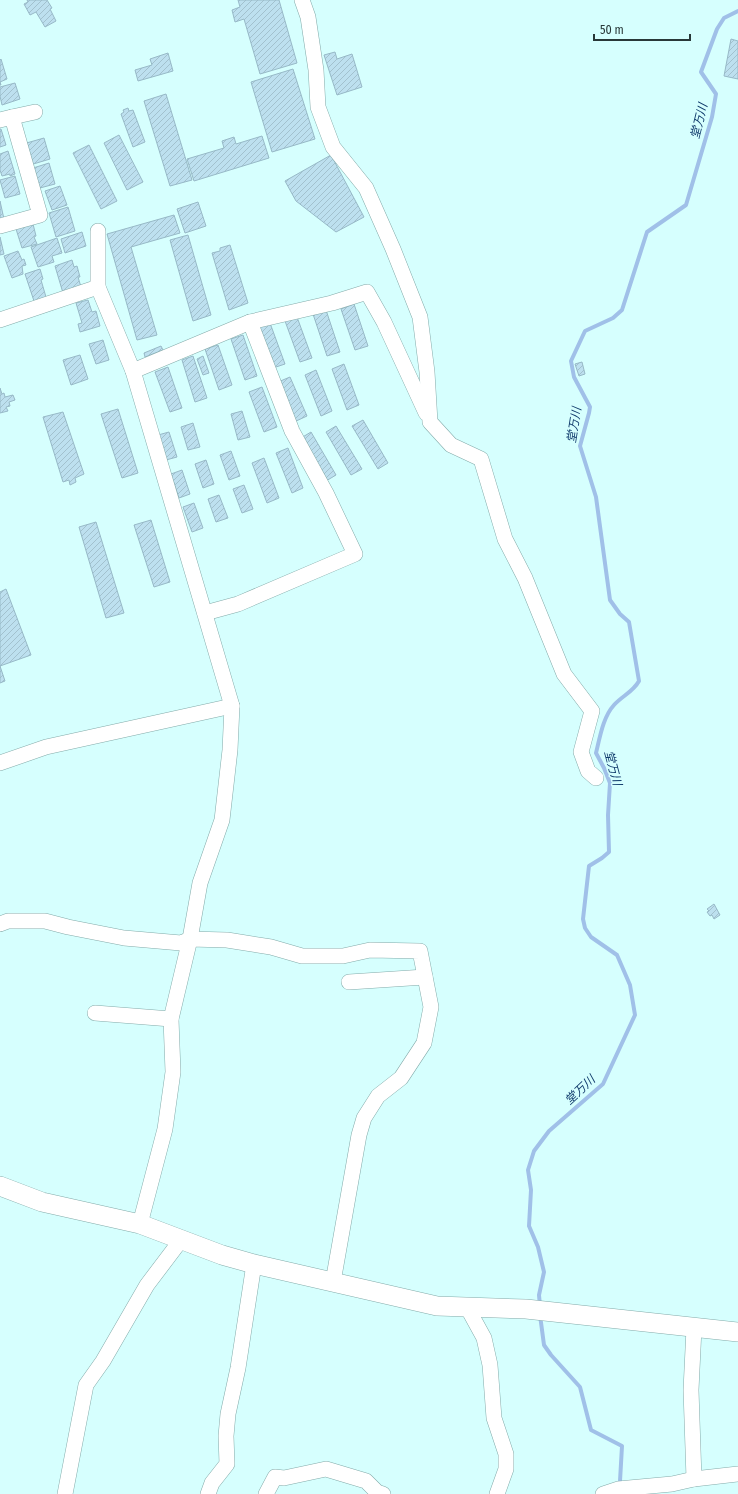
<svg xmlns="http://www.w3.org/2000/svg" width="738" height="1494" viewBox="0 0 738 1494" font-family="'Fira Sans Condensed','Noto Sans JP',sans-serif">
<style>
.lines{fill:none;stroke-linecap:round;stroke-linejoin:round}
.stream{stroke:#a0c0e8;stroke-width:4}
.building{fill:url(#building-hatch);stroke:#97b9c7}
.minor-casing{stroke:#84abaa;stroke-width:16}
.tertiary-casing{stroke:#84abaa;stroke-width:20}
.minor{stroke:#fff;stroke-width:15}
.tertiary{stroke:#fff;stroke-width:19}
.labels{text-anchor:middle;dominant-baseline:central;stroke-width:3;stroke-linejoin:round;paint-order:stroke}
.water-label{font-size:12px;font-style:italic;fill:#103b6c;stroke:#d6fffe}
</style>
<defs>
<pattern id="building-hatch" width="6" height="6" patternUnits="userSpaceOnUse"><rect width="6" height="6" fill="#bde0ef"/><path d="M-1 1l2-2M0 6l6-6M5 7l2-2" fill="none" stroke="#a2c1ce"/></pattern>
</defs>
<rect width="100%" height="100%" fill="#d6fffe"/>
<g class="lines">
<g class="stream">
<path d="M540,1306L539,1295L544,1272L538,1247L529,1226L531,1190L528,1170L534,1151L549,1131L603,1084L635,1015L630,985L617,955L591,937L585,928L583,919L589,866L602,858L609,852L608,815L610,783L604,768L596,753C600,737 603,717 614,705C622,696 633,692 639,681L629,622L620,614L610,600L596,497L580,446L589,413L590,407L574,377L571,361L585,331L613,318L622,310L647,232L686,205L712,117L716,94L701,72L717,29L724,18L738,11"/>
<polyline points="540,1315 544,1345 551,1355 580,1387 591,1430 622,1446 620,1481"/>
</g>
</g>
<g class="building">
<polygon points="27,0 47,0 52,8 50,9 56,21 45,27 36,12 30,15 24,4 28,2"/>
<polygon points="238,0 279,0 297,63 260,74 244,19 235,22 232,10 240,7"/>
<polygon points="731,39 738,41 738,79 724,76"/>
<polygon points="335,52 337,59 352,54 362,87 337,95 324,55"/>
<polygon points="168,53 173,71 138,81 135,70 152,65 150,59"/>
<polygon points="1,59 7,79 0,82 1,85 0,85 0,60"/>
<polygon points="293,69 315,139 272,152 251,82"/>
<polygon points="15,83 20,99 2,105 0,96 0,87"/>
<polygon points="166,94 192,180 170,186 144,101"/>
<polygon points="128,108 129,111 133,110 145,142 133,147 121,114 124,112 123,110"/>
<polygon points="0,129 1,129 6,145 0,147"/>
<polygon points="119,135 143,182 127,190 104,143"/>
<polygon points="262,136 269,158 194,181 187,159 224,148 222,141 234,137 236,144"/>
<polygon points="44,138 50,159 30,165 23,144"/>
<polygon points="89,145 117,201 101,209 73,153"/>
<polygon points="8,151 15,174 10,176 10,174 2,176 0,170 0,154"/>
<polygon points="331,155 364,217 336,232 296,201 285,181"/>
<polygon points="49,163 55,184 36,189 30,169"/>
<polygon points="15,176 20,194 5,198 0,180"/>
<polygon points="60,186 67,205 52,210 45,191"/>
<polygon points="0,201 4,219 0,220"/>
<polygon points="198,202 206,226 185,233 177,209"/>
<polygon points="68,207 75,231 56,237 49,213"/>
<polygon points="174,215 180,233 131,247 157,335 137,340 107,234"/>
<polygon points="33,224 36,236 34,237 37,244 22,248 16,229"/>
<polygon points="82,232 86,246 65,253 61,239"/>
<polygon points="188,235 211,315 193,321 170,240"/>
<polygon points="0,237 4,254 0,255"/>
<polygon points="57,238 62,253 52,256 54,262 38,267 31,247"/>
<polygon points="230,245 248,303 229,310 212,253 220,251 220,248"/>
<polygon points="18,251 22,260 24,259 26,265 22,266 23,274 12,278 4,256"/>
<polygon points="72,260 74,267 77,266 80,277 78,277 81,287 63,293 55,266"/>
<polygon points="40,269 43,279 41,280 46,297 34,301 25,274"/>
<polygon points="88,300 92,312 96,311 100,326 80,332 78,324 82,323 76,303"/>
<polygon points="354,304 368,346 355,350 341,309"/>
<polygon points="326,310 340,352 327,356 313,314"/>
<polygon points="297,317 312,358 300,362 285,321"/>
<polygon points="270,323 285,364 273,368 259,327"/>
<polygon points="243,335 257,376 245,380 231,339"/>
<polygon points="103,340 109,360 96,364 89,344"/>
<polygon points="218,345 232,385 219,390 205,349"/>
<polygon points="161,346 163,350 145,357 144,353"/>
<polygon points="80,355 88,379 71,385 63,360"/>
<polygon points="193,356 207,398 195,402 182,360"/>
<polygon points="203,356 209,373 203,375 197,359"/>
<polygon points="582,362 585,374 579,376 575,364"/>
<polygon points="344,364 359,405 347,410 332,369"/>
<polygon points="168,367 182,408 170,412 155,372"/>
<polygon points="316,370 332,411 321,416 305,375"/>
<polygon points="290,377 307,416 294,422 278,382"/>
<polygon points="262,387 277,427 264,432 249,392"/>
<polygon points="0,388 2,394 4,393 5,397 13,395 15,400 9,402 10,406 6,407 8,411 0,413"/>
<polygon points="118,409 138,473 122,478 101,414"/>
<polygon points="242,411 250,437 238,440 231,414"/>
<polygon points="63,412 84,474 75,478 76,482 70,485 69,480 63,482 43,417"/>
<polygon points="363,420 388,463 378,469 352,426"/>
<polygon points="193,423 200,447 188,450 181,427"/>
<polygon points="336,426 362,469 351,475 326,432"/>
<polygon points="169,432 177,457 166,460 158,435"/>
<polygon points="311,432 336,475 326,481 301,438"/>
<polygon points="288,448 303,488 292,493 276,453"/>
<polygon points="231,451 240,476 229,480 220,455"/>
<polygon points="264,458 279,498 267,503 252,463"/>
<polygon points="206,460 214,484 203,488 195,464"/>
<polygon points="182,470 190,494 179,498 171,474"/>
<polygon points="244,485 253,509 242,513 233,489"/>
<polygon points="219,495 228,518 216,522 208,499"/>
<polygon points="194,503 203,528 192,532 183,507"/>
<polygon points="151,520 170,582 154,587 134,525"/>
<polygon points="96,522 124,613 106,618 79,527"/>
<polygon points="6,589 31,655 0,666 5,681 0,683 0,592"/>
<polygon points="714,904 720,915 714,919 712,915 710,916 707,912 709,911 707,909"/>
</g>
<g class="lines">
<defs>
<g id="minor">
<polyline points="302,0 308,17 316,70 318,107 333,147 366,188 393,249 420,317 427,372 430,422 451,445 481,459 505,539 525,578 564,674 592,711 581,752 588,771 596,778"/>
<polyline points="12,117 35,112"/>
<polyline points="0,120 12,117 40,215 0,226"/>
<polyline points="98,231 98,287 133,371 232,706 230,750 222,820 200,883 190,939 171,1019 173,1072 165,1129 140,1224"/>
<polyline points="0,320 98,287"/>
<polyline points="133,371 250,322 332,303 367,292 384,322 426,413"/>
<polyline points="205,613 238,604 355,554 326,493 292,431 250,322"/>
<polyline points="0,763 46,747 232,706"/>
<polyline points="0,924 8,921 45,921 68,927 124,938 181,943 190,939 227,940 271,947 302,956 343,956 370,950 420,951 431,1007 424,1043 401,1078 378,1096 364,1118 359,1135 333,1282"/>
<polyline points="349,982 425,977"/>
<polyline points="95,1013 171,1019"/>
<polyline points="467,1307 484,1338 490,1365 494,1418 506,1454 506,1469 497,1494"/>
<polyline points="694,1479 691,1390 694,1328"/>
<polyline points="65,1494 86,1385 103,1361 147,1285 181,1240"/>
<polyline points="208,1494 212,1483 227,1464 226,1436 228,1414 238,1368 254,1264"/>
<polyline points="266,1494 275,1477 284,1478 326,1469 366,1481 377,1492 383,1494"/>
<polyline points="603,1494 618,1489 672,1484 694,1479 738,1474"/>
</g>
<polyline id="tertiary" points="0,1186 42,1202 140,1224 222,1255 254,1264 437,1306 526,1309 738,1332"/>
</defs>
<use href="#minor" class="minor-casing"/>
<use href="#tertiary" class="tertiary-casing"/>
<use href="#minor" class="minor"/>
<use href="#tertiary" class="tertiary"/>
</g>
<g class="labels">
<g class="water-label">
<text transform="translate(699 121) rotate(-76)">堂万川</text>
<text transform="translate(574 425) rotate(-81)">堂万川</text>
<text transform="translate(613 768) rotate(75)">堂万川</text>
<text transform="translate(580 1090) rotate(-43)">堂万川</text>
</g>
</g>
<path d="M594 34v6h96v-6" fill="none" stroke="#283838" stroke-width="2"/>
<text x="600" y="34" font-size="12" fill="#283838" stroke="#d6fffe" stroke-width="3" paint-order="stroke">50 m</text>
</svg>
